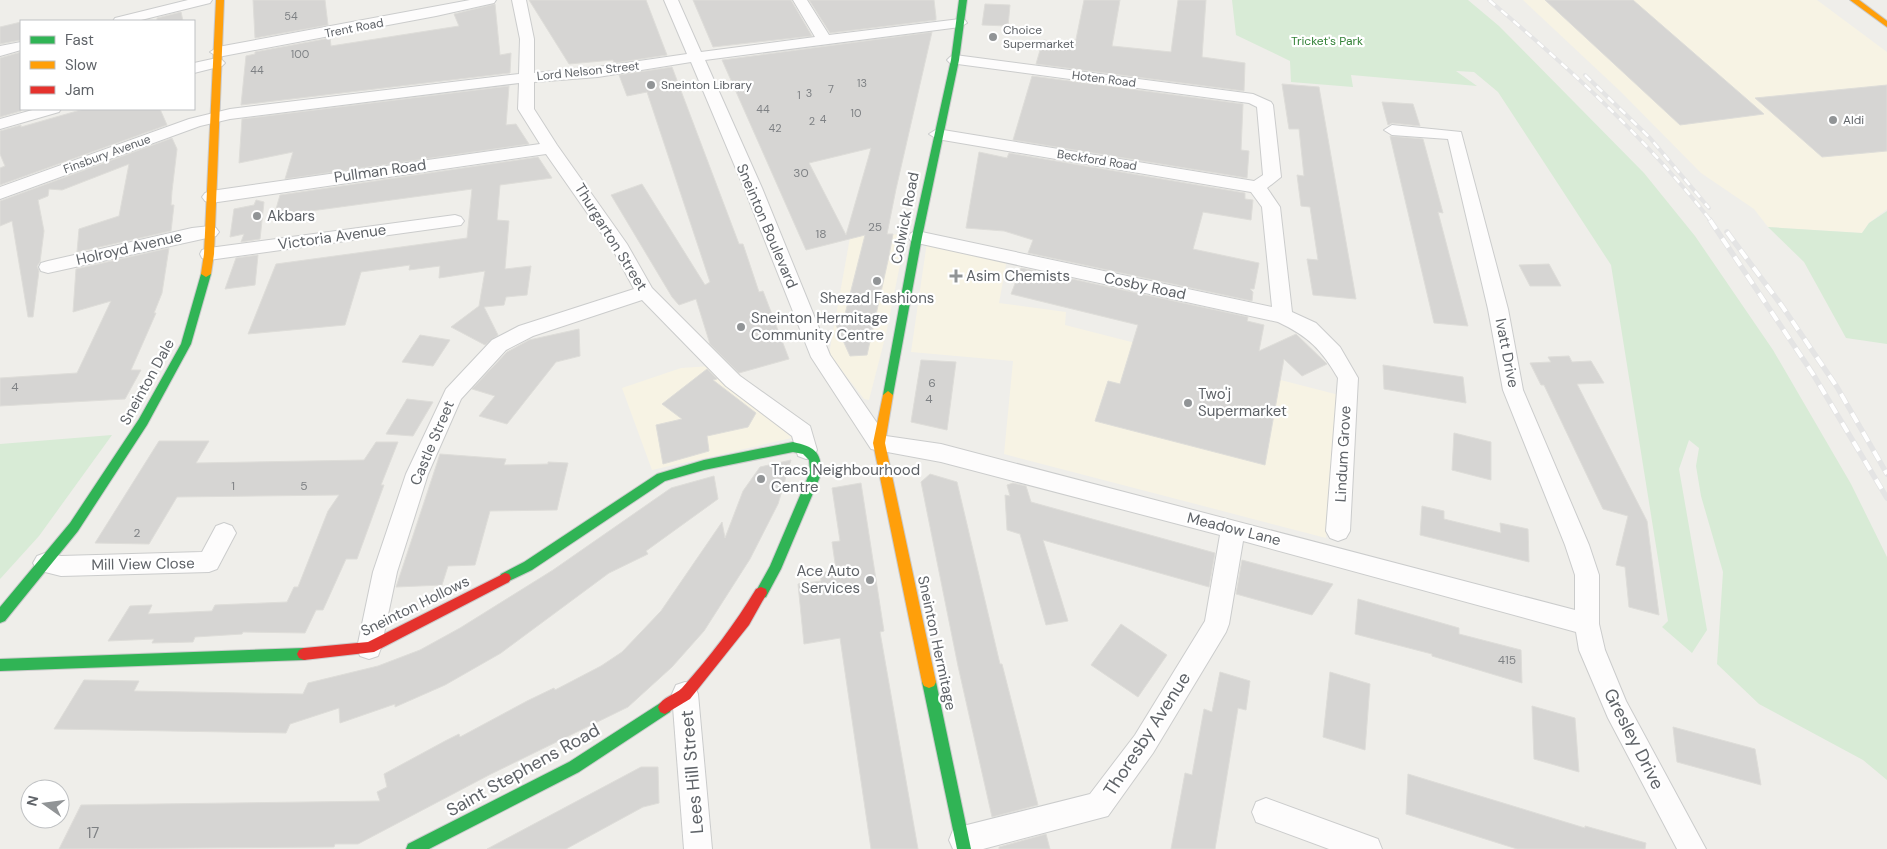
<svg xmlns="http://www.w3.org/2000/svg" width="1887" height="849" viewBox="0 0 1887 849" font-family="'DM Sans',sans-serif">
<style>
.commercial{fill:#f7f3e4}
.green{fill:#d8ebd6}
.building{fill:#d6d5d3;stroke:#deddd9;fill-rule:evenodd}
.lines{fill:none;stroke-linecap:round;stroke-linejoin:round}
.street-casing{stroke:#cbcccc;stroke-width:2}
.fast-casing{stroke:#cacacb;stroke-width:2}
.slow-casing{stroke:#cacacb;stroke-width:2}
.jam-casing{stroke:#cacacb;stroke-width:2}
.street{fill:#fdfcfc;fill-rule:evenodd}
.fast{fill:#30b455;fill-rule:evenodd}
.slow{fill:#ff9f0a;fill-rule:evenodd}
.jam{fill:#e5322d;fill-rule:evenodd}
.rail-far1-casing{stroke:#e4e4e4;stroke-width:4}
.rail-casing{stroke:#e4e4e4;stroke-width:5.5}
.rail-far1{stroke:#fff;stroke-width:2.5;stroke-dasharray:8;stroke-linecap:butt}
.rail{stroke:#fff;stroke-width:4;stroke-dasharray:11;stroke-linecap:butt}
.poi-dot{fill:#919496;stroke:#fff;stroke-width:2}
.labels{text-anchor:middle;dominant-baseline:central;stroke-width:4.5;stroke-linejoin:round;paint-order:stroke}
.far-number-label{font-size:11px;fill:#7e8184}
.far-street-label{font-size:12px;fill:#5f6368;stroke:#fff}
.far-poi-label{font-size:12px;fill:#5f6368;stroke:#fff;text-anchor:start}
.far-park-label{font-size:12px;fill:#348238;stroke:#fff}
.number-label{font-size:12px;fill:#7e8184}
.street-label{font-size:15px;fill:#5f6368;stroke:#fff}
.poi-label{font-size:15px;fill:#5f6368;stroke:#fff;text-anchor:start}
.near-number-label{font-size:15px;fill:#7e8184}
.near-street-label{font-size:18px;fill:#5f6368;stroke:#fff}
</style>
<rect width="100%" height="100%" fill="#efeeea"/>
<g class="commercial">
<polygon points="1523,0 1817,0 1887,52 1887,209 1869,223 1862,233 1768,227 1754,209 1701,173 1620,91"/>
<polygon points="851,232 906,235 886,334 869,400 864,399 829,354"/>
<polygon points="927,242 1007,259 999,303 1066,312 1065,325 1339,395 1326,538 1004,454 1013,361 911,352"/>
<polygon points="711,366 792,438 652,470 622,388 681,368"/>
</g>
<g class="green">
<polygon points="1232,0 1468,0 1499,26 1644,173 1695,236 1773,350 1851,484 1887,557 1887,780 1863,760 1759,704 1717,664 1723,572 1701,496 1696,466 1699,448 1689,440 1679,469 1707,630 1692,653 1662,627 1668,621 1611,265 1498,92 1474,72 1456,71 1477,86 1351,75 1353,87 1291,82 1290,61 1236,35"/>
<polygon points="1887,211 1887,344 1846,338 1804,262 1768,227 1862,233 1869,223"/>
<polygon points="112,435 39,536 0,579 0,444"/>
</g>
<g class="building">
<polygon points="253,0 325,0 328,25 255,38"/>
<polygon points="529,0 646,0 667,55 614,63 613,60 569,64"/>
<polygon points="693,0 791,0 812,36 713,47"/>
<polygon points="809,0 934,0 936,17 936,20 830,33"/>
<polygon points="1084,0 1120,0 1112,46 1171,52 1178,0 1206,0 1202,57 1245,63 1244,91 1036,64 1043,40 1075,44"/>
<polygon points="1545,0 1633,0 1764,114 1680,125"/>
<polygon points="495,4 500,55 511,53 510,73 241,105 246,56 255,54 255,52 330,38 331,46 459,26 454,14"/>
<polygon points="985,4 1010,5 1008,26 982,25"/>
<polygon points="181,12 183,21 157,21 157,18"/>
<polygon points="21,22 21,40 0,44 0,27"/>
<path d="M932,32L896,189L887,234H893L889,256L867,355L850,356L836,325L843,322L865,235L806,250L722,60ZM871,148L868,159L846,235L809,163Z"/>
<polygon points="21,52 21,111 0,117 0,58"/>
<polygon points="672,67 739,244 743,244 759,292 763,291 789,359 739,373 710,344 696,299 679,305 672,297 611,195 642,184 705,285 710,282 647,92 627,96 619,75"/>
<polygon points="1032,76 1243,104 1241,150 1249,151 1247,178 1013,140"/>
<polygon points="1282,84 1319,87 1356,299 1313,295 1307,259 1318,260 1310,207 1301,206 1297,175 1304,176 1299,129 1289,129"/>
<polygon points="1887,85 1887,151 1822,157 1755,98"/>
<polygon points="509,86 506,125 516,124 529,144 285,179 293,152 239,163 242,119"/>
<polygon points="1382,102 1413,104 1420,126 1392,123 1388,125"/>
<polygon points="84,109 160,109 167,125 0,185 0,168 5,166 0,154 0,131 21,125 21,127"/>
<polygon points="1390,136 1423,139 1443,213 1438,212 1468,326 1434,323"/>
<polygon points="172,138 177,149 172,191 171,205 174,205 171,231 77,252 79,229 119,216 129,164 62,190 49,189 48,196 38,200 44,231 40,262 37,266 39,271 33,317 28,317 12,221 0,226 0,201"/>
<polygon points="979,152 1007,158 1009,153 1245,193 1245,199 1253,200 1251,220 1203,212 1193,249 1259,263 1254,289 1250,289 1253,292 1252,301 1028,253 1033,240 1004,231 966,228"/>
<polygon points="538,157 552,178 500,185 497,220 509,221 505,269 531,266 527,295 506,297 504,305 484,307 498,335 485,345 451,327 479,306 485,271 439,278 440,266 409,270 410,265 361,272 345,325 248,334 276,264 467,238 472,189 274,216 280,195"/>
<polygon points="256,200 264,202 260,239 241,242 244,234 230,237 234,209 254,205"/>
<polygon points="169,248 162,293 154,313 156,313 131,370 141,370 125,399 0,406 0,378 77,373 111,301 73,312 76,269"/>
<polygon points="258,255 255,285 225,289 236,258"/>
<polygon points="1549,264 1561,286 1530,286 1519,265"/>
<polygon points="1021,268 1248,317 1247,321 1264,325 1259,351 1296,334 1327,364 1302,376 1284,359 1265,465 1095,421 1108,381 1120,384 1138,325 1011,294"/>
<polygon points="579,329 580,356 556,362 507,424 479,416 495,396 472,389 507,352 529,340"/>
<polygon points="420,335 450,340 433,366 402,362"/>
<polygon points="1569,356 1572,362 1591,361 1604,383 1577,384 1647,521 1659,615 1629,607 1625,567 1616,565 1628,516 1603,509 1544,385 1541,385 1530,363 1551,362 1548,357"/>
<polygon points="921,360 956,362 947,430 911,422"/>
<polygon points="1383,365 1463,377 1466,403 1384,389"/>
<polygon points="707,369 717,379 713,380 756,413 748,427 707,436 709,451 663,464 656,425 682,419 662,404"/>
<polygon points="407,399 433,402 413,436 386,434"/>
<polygon points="1454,433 1491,442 1491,480 1452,470"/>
<polygon points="159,441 209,441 196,463 364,460 376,442 398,442 381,485 384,485 357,559 346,559 323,610 316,610 305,633 243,632 242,634 195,637 193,642 152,643 154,639 108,641 130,606 152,605 148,614 212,611 215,605 287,602 294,587 298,587 328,511 339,495 177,497 149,544 95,543"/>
<polygon points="440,454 506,459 504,465 548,464 548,462 568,463 557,510 490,511 475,565 448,566 442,585 396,587"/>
<polygon points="791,460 778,504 750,559 704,631 672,667 628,707 489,775 358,844 335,844 334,847 59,849 81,805 380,801 377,792 387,787 384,774 445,741 459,734 460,737 527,701 554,688 555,690 601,666 622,652 661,611 722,522 725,538 743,491 760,467"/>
<polygon points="930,474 957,482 1000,664 1002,664 1038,805 992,817 958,666 921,482"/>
<polygon points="714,476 718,499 646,551 648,554 609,573 501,653 445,685 395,707 395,704 340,723 339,708 290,724 286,733 54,729 84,680 139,681 134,691 303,694 308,683 378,666 420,650 460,628 553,570 671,488"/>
<polygon points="861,483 884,631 880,632 918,849 871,849 840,638 804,644 798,584 821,581 820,573 836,570 832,542 840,541 832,488"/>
<polygon points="1013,483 1026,486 1031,502 1215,553 1209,587 1043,540 1068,621 1046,625 1020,534 1007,530 1005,495 1010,496 1007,485"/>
<polygon points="1422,506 1444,511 1444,519 1501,533 1500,523 1528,529 1529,562 1420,535"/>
<polygon points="1242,560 1306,577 1333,584 1312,615 1236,594"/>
<polygon points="1358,599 1459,628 1459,634 1521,650 1522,683 1432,656 1432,654 1355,634"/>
<polygon points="1121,624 1167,655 1138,697 1091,665"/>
<polygon points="1220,672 1250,681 1246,710 1238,708 1215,849 1171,849 1185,773 1192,775 1204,709 1212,712"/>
<polygon points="1330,672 1370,684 1365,750 1323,737"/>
<polygon points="1532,706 1575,718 1579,772 1534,759"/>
<polygon points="1673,727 1755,749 1761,785 1677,762"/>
<polygon points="641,767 658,767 659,803 643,807 566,849 487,849"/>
<polygon points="1408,774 1585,828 1585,826 1646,843 1645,849 1517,849 1406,814"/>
<polygon points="1046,834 1050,849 999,849 999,847"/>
</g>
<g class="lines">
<defs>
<g id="street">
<polygon points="188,0 212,0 210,3 137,21 113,21 115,18"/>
<polygon points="470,0 496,0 494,3 436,16 218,57 210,52 218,47"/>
<polygon points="512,0 526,0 534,39 534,73 598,67 687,54 664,0 678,0 701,52 815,37 793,0 807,0 829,35 960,19 965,20 967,23 960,27 705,60 762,188 830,355 886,436 941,444 1575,610 1575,575 1565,545 1503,390 1488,309 1448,139 1392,135 1384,130 1392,125 1461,132 1508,309 1523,390 1589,545 1599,575 1599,624 1605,650 1626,701 1706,849 1677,849 1608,718 1579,650 1576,632 1243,541 1229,624 1226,632 1153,753 1108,816 983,849 953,849 949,840 953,830 963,826 1090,794 1135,735 1205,621 1220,535 941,462 871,449 811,357 744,188 691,62 598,77 534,82 534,109 557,145 627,244 652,288 740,376 810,426 817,450 814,456 806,459 798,456 792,436 726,386 642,300 533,336 506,350 461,399 428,474 397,572 381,648 378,656 369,659 360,656 357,648 373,572 406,474 446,389 492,340 519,326 634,289 613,250 546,154 211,203 205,201 202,197 205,193 211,191 540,144 518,109 519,83 230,119 200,126 0,199 0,187 189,119 230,109 519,74 520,39"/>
<polygon points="21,42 21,50 0,56 0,46"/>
<path d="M955,55L1253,94L1271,102L1273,105L1281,177L1267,188L1280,207L1292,312L1316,323L1340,347L1358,378L1350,531L1346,538L1338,541L1330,538L1326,531L1338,378C1322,350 1308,336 1278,322L917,243L911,241L908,237L911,233L917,231L1272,307L1262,207L1251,192L937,139L929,134L937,129L1254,181L1263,175L1257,107L1249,103L950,63L947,60L950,57Z"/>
<polygon points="217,58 222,60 225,63 222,66 194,73 194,63"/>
<polygon points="36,109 61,109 59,112 0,129 0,119"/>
<polygon points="455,215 461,217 464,221 461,225 209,260 202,258 200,254 202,250 209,248"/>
<polygon points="210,226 216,228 219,232 216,236 48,273 41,271 39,267 41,263 48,261 192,228"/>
<polygon points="224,523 232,526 236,533 217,569 209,572 61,576 37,570 33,563 37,556 45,553 61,556 202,552 216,526"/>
<polygon points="685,682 694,685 698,694 712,849 684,849 672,694 676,685"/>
<polygon points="1266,798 1378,839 1382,849 1329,849 1256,822 1252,812 1256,802"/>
</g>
<g id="fast">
<polygon points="959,0 967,0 959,60 922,237 893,395 888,399 883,395 912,237 951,60"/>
<polygon points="206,271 211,274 191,344 147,425 78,531 5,621 0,623 0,607 70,523 139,419 181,344 201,274"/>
<path d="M793,442C814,447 820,450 822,472L781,569L766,597L761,599L756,597L755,593L770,566L810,472L809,460L803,454L793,452L704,470L665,481L532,570L505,583L501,582L499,578L501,574L524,562L657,474L704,460Z"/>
<polygon points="304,648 309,650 311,654 309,658 304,660 0,671 0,659"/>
<polygon points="929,676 934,678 936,682 971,849 957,849 922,682 924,678"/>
<polygon points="665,700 670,702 672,707 670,712 579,772 429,849 406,849 408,844 569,762"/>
</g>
<g id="slow">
<polygon points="216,0 224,0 214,254 211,274 206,277 201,274 204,254"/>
<polygon points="1850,0 1859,0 1887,21 1887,27"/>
<polygon points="888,391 893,395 885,443 936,682 934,686 929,688 924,686 922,682 873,443 883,395"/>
</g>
<g id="jam">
<polygon points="505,573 509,574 511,578 509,582 374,652 304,660 299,658 297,654 299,650 304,648 368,642"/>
<path d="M761,587L766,589L767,593L749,625L690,699L665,714L660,712L658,707C662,697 675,695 682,688C709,658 735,624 756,589Z"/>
</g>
</defs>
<use href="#street" class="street-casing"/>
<use href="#fast" class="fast-casing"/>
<use href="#slow" class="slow-casing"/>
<use href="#jam" class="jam-casing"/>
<use href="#street" class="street"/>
<use href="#fast" class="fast"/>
<use href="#slow" class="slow"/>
<use href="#jam" class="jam"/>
<defs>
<g id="rail-far1">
<path d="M1489,0C1569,68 1646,138 1711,221"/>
<polyline points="1585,75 1650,138 1709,208"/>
</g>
<g id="rail">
<polyline points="1710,220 1813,374 1887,498"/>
<polyline points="1727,232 1782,306 1837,387 1887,474"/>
</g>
</defs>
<use href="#rail-far1" class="rail-far1-casing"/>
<use href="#rail" class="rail-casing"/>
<use href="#rail-far1" class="rail-far1"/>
<use href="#rail" class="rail"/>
</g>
<g class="poi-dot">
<circle cx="993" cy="37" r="5"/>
<circle cx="651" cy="85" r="5"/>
<circle cx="1833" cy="120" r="5"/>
<circle cx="257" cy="216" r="5"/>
<path d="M953.5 268.5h5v5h5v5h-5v5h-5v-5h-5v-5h5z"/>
<circle cx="877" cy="281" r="5"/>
<circle cx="741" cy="327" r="5"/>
<circle cx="1188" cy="403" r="5"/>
<circle cx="761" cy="479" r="5"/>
<circle cx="870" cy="580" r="5"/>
</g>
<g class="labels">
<g class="far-number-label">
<text x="291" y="16">54</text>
<text x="300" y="54">100</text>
<text x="257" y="70">44</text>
<text x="862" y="83">13</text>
<text x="831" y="89">7</text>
<text x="809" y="93">3</text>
<text x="799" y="95">1</text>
<text x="763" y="109">44</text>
<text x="856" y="113">10</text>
<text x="823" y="119">4</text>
<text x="812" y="121">2</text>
<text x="775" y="128">42</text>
</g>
<g class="far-street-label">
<text transform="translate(354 28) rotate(-11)">Trent Road</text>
<text transform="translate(588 71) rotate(-6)">Lord Nelson Street</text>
<text transform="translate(1104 79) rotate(7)">Hoten Road</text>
<text transform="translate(107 154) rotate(-20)">Finsbury Avenue</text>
<text transform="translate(1097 160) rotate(9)">Beckford Road</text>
</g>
<g class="far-poi-label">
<text x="1003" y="30">Choice<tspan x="1003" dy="14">Supermarket</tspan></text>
<text x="661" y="85">Sneinton Library</text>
<text x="1843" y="120">Aldi</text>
</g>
<g class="far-park-label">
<text x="1327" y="41">Tricket's Park</text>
</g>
<g class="number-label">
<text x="801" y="173">30</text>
<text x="875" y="227">25</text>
<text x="821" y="234">18</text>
<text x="932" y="383">6</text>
<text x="15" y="387">4</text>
<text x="929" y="399">4</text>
<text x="233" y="486">1</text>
<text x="304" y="486">5</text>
<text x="137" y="533">2</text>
<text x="1507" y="660">415</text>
</g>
<g class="street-label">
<text transform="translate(380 171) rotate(-8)">Pullman Road</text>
<text transform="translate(905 218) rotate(-79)">Colwick Road</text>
<text transform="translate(767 226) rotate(67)">Sneinton Boulevard</text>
<text transform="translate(332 237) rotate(-8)">Victoria Avenue</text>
<text transform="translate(611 237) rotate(58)">Thurgarton Street</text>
<text transform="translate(129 248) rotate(-13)">Holroyd Avenue</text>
<text transform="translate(1145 286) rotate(12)">Cosby Road</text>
<text transform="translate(1507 353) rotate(79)">Ivatt Drive</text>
<text transform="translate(147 382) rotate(-61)">Sneinton Dale</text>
<text transform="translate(432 443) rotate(-67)">Castle Street</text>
<text transform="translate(1343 454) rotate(-87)">Lindum Grove</text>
<text transform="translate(1234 529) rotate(14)">Meadow Lane</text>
<text transform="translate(143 564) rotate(-1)">Mill View Close</text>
<text transform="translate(415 606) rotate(-26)">Sneinton Hollows</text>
<text transform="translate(937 643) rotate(78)">Sneinton Hermitage</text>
</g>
<g class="poi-label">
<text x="267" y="216">Akbars</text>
<text x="966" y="276">Asim Chemists</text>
<text x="877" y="298" text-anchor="middle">Shezad Fashions</text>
<text x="751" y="318">Sneinton Hermitage<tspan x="751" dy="17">Community Centre</tspan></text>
<text x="1198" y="394">Two'j<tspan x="1198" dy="17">Supermarket</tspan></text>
<text x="771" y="470">Tracs Neighbourhood<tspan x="771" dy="17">Centre</tspan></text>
<text x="860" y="571" text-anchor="end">Ace Auto<tspan x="860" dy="17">Services</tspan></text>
</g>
<g class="near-number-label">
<text x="93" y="833">17</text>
</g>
<g class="near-street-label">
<text transform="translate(1147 734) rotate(-57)">Thoresby Avenue</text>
<text transform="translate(1634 739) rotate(63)">Gresley Drive</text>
<text transform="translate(523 770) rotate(-29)">Saint Stephens Road</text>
<text transform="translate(692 772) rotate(-95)">Lees Hill Street</text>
</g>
</g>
<rect x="20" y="20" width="175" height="90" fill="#ffffff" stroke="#bfc1c3"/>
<rect x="30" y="36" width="25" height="8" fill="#30b455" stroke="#bfc1c3"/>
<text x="65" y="45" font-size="15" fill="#5f6368">Fast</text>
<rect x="30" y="61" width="25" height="8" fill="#ff9f0a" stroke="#bfc1c3"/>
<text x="65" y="70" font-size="15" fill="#5f6368">Slow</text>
<rect x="30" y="86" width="25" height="8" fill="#e5322d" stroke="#bfc1c3"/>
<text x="65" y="95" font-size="15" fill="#5f6368">Jam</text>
<g transform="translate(45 804) rotate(284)"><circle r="24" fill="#ffffff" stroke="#bfc1c3"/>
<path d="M0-4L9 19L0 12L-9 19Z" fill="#919496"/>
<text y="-8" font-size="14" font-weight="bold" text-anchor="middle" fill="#5f6368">N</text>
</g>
</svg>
